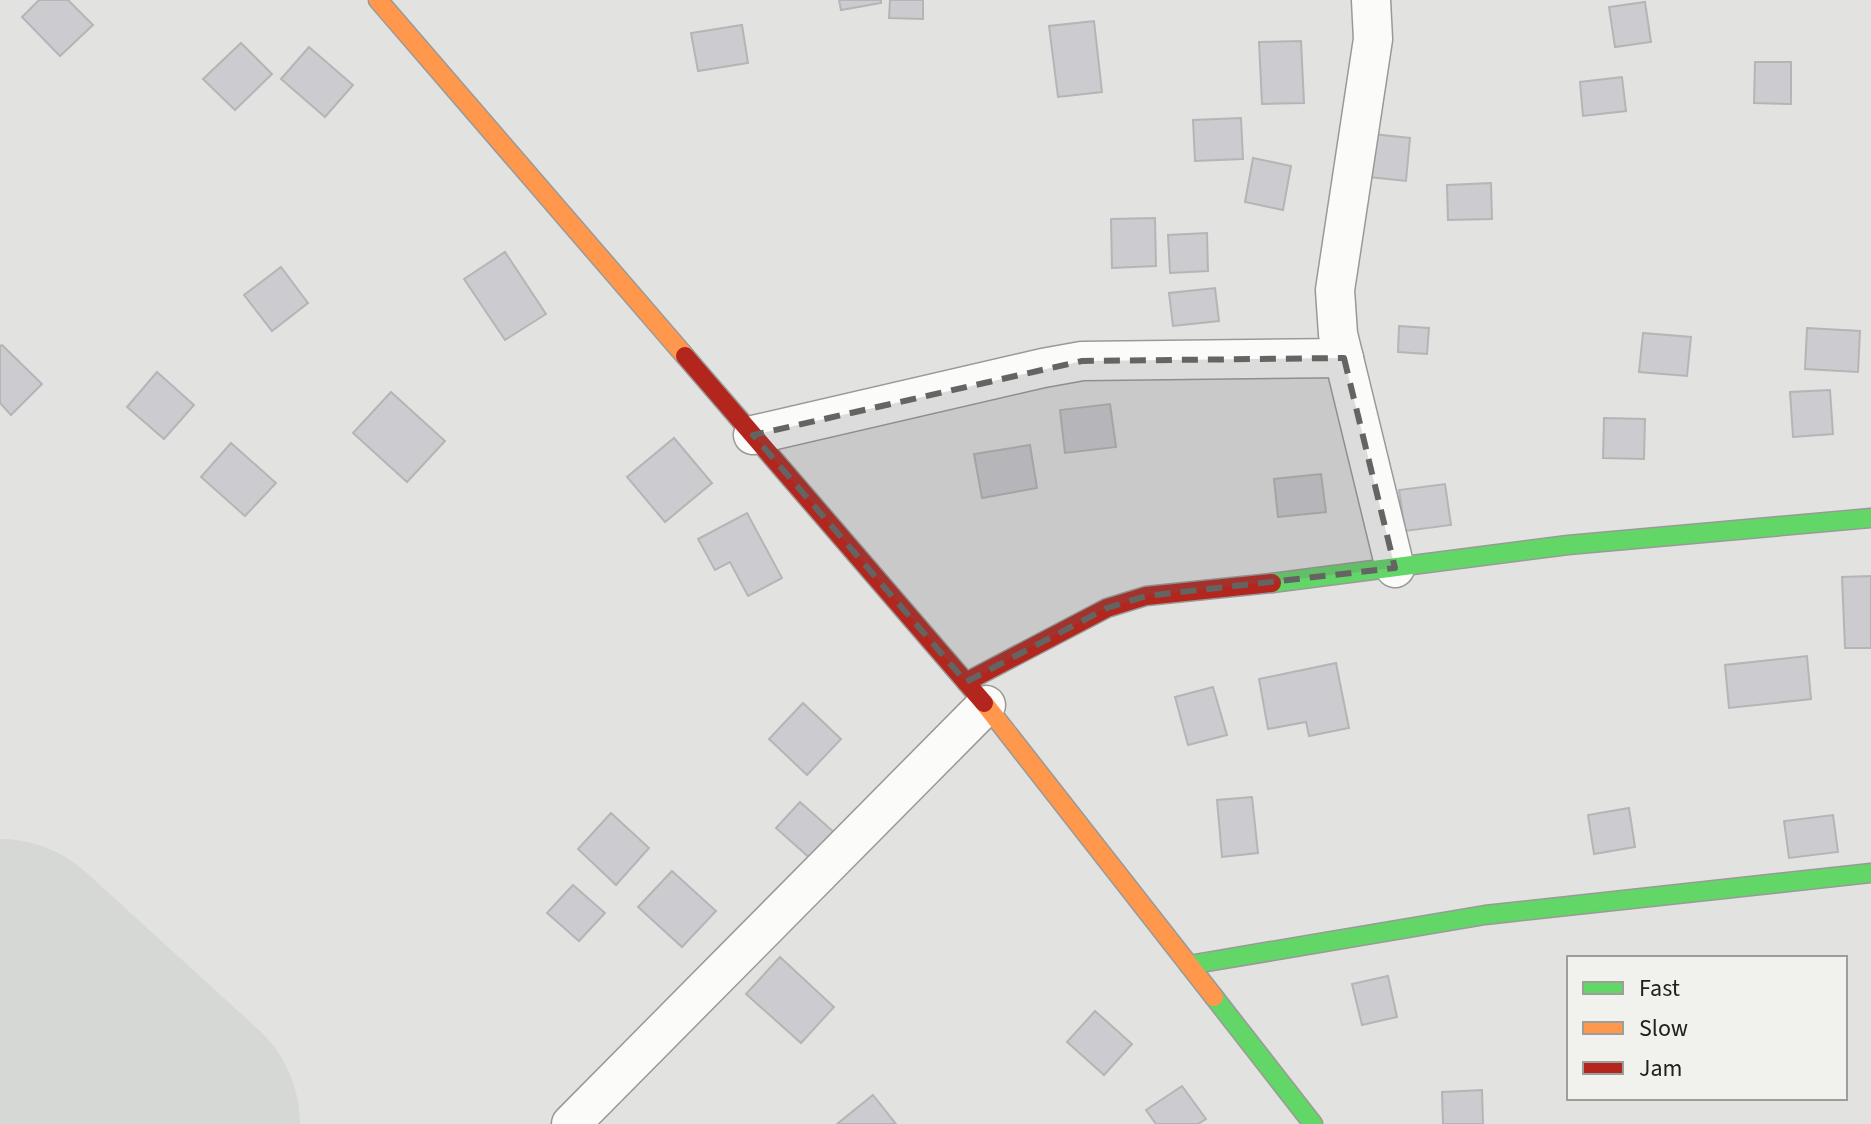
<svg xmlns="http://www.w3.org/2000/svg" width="1871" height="1124" viewBox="0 0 1871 1124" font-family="'Source Sans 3',sans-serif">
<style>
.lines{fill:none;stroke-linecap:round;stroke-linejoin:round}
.runway{stroke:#d6d8d6;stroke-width:256}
.building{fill:#cbcbd0;stroke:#b4b5b4;stroke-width:2}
.street-casing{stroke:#999a98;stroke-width:41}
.fast-casing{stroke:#999a98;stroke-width:21}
.slow-casing{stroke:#999a98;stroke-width:21}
.jam-casing{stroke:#999a98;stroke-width:21}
.street{stroke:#fbfbfa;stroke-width:38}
.fast{stroke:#63d668;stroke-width:18}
.slow{stroke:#ff974d;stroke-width:18}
.jam{stroke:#b3261e;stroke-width:18}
.marked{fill:#646463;fill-opacity:0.2;stroke:#646463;stroke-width:6;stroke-dasharray:16 10;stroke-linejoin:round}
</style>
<rect width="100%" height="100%" fill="#e2e3e1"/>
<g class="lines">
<polyline class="runway" points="0,967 172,1124"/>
</g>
<g class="building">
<polygon points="39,0 68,0 93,25 60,56 22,17"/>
<polygon points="839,0 881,0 881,3 841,10"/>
<polygon points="890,0 923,0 923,19 889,18"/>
<polygon points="1645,2 1651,42 1615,47 1609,7"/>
<polygon points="1094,21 1102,92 1058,97 1049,26"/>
<polygon points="742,25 748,63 698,71 691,33"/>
<polygon points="1301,41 1304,103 1262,104 1259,42"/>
<polygon points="241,43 272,74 235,110 203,79"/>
<polygon points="309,47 353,85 325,117 281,79"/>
<polygon points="1755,62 1791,62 1791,104 1754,103"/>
<polygon points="1622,77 1626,111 1583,116 1580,82"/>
<polygon points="1241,118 1243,159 1195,161 1193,120"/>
<polygon points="1373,134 1410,138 1406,181 1369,177"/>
<polygon points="1253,158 1291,166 1283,210 1245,202"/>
<polygon points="1491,183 1492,219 1448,220 1447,185"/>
<polygon points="1155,218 1156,266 1112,268 1111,219"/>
<polygon points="1207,233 1208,271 1170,273 1168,235"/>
<polygon points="505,252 546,314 505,340 464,279"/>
<polygon points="281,267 308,303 272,331 244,295"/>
<polygon points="1215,288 1219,321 1173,326 1169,293"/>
<polygon points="1399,326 1429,328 1427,354 1398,352"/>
<polygon points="1807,328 1860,331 1858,372 1805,369"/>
<polygon points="1643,333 1691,337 1687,376 1639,372"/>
<polygon points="2,345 42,384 11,415 0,403 0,346"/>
<polygon points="157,372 194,405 164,439 127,407"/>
<polygon points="1830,390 1833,434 1793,437 1790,392"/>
<polygon points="391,392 445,441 407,482 353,433"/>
<polygon points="1110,404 1116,447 1065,453 1060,410"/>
<polygon points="1604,418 1645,419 1644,459 1603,458"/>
<polygon points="674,438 712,483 665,522 627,477"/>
<polygon points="231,443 276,483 245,516 201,477"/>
<polygon points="1030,445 1037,488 982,498 974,454"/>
<polygon points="1321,474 1326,512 1278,517 1274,479"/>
<polygon points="1445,484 1451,525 1405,531 1399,490"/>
<polygon points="747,513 782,578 748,596 730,562 715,570 698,539"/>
<polygon points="1871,576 1871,648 1845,648 1842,577"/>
<polygon points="1807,656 1811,699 1729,708 1725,665"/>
<polygon points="1336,663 1349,728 1309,736 1306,722 1268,729 1259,679"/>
<polygon points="1213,687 1227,735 1188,745 1175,697"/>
<polygon points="803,703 841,739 807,775 769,739"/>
<polygon points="1252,797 1258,853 1222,857 1217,800"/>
<polygon points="800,802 836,834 812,860 776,828"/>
<polygon points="1629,808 1635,847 1594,854 1588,815"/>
<polygon points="611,813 649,848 616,885 578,849"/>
<polygon points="1833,815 1838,852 1789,858 1784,821"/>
<polygon points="672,871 716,911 682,947 638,907"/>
<polygon points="573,885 605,913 579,941 547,913"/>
<polygon points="780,957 834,1007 801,1043 746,994"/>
<polygon points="1388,976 1397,1017 1362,1025 1352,984"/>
<polygon points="1095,1011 1132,1044 1104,1075 1067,1042"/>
<polygon points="1182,1086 1206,1119 1198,1124 1156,1124 1146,1110"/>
<polygon points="1482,1090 1483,1124 1443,1124 1442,1092"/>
<polygon points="873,1095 896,1124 837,1124"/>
</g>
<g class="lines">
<defs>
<g id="street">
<polyline points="1371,0 1373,39 1335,290 1338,334 1395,568"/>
<polyline points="753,435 1043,368 1082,361 1344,358"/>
<polyline points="571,1124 986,705"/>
</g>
<g id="fast">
<polyline points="1272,583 1568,545 1871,518"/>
<polyline points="1189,965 1485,915 1871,873"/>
<polyline points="1214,997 1313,1124"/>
</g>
<g id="slow">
<polyline points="378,0 685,356"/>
<polyline points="984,703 1214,997"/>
</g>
<g id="jam">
<polyline points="685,356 984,703"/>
<polyline points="966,682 1107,608 1146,596 1272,583"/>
</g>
</defs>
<use href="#street" class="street-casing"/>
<use href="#fast" class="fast-casing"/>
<use href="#slow" class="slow-casing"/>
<use href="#jam" class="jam-casing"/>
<use href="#street" class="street"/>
<use href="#fast" class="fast"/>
<use href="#slow" class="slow"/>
<use href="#jam" class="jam"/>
</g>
<path class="marked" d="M1344,358L1395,568L1146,596L1107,608L966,682L753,435L1082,361Z"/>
<rect x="1567" y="956" width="280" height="144" fill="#f1f1ee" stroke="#9d9d9b" stroke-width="2"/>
<rect x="1583" y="982" width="40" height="12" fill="#63d668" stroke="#9d9d9b" stroke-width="2"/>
<text x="1639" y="996" font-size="24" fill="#20201f">Fast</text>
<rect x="1583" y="1022" width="40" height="12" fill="#ff974d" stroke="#9d9d9b" stroke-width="2"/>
<text x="1639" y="1036" font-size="24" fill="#20201f">Slow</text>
<rect x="1583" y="1062" width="40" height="12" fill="#b3261e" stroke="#9d9d9b" stroke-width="2"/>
<text x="1639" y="1076" font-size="24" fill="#20201f">Jam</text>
</svg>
